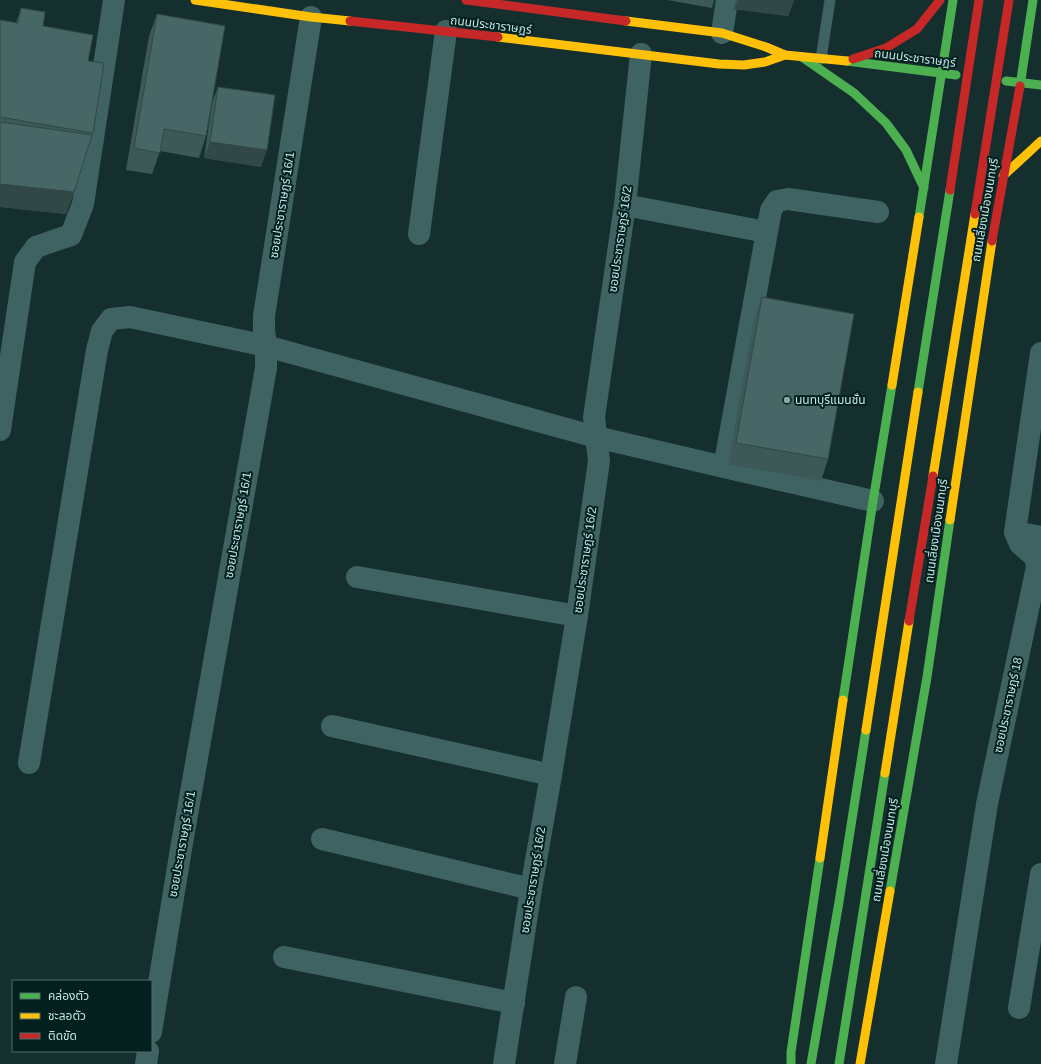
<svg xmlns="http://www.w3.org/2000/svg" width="1041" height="1064" viewBox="0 0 1041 1064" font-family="Helvetica,'Noto Sans Thai',sans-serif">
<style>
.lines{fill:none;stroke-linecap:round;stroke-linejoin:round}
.lane{stroke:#3f6362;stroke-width:11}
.street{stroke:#3f6362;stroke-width:22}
.fast{stroke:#4caf50;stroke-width:9}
.slow{stroke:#ffc107;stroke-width:9}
.jam{stroke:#c62828;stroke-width:9}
.wall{fill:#3c5958}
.shaded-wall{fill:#314847}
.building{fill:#466766;stroke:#314847}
.poi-dot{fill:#84a7a5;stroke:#031f1e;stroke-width:1.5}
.labels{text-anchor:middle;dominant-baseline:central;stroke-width:4;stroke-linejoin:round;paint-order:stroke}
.street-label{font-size:12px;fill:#c0e8e5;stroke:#031f1e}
.poi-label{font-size:12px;fill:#c0e8e5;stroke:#031f1e;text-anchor:start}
</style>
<rect width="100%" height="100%" fill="#142f2e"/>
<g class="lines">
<polyline class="lane" points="821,59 830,0"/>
<g class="street">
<polyline points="722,33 727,0"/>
<polyline points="625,205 766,232"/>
<polyline points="419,234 446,31"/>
<polyline points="0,430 25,262 36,247 71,235 83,204 114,0"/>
<polyline points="724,467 771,210 777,201 788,199 878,212"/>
<polyline points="1015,532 1041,537"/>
<polyline points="357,577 577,616"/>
<polyline points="332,726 551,775"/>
<polyline points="29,763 97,350 102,331 111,319 130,317 266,346 596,437 724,467 873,501"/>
<polyline points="322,839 531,889"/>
<polyline points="284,957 514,1003"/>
<polyline points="1019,1008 1041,874"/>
<polyline points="151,1032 182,843 266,368 266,346 264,330 264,316 311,17"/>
<polyline points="146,1064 148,1051"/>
<polyline points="504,1064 531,889 551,775 577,616 599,461 594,417 625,205 641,54"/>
<polyline points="565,1064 576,997"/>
<polyline points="946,1064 987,804 1037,567 1035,557 1020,544 1015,532 1041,353"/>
</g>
<g class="fast">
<polyline points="802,57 854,93 886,123 906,150 924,188"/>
<polyline points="847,61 956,75"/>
<polyline points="1006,81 1041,85"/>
<polyline points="1020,86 1033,0"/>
<polyline points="919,217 953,0"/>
<polyline points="918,392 950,190"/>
<polyline points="843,700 873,501 892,385"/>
<polyline points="890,891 927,677 950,520"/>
<polyline points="791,1064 791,1052 820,858"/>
<polyline points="811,1064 839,902 866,730"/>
<polyline points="839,1064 885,773"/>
</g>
<g class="slow">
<polyline points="195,0 311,17 350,21"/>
<polyline points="626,21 722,33 766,47 785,55 847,61"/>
<polyline points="498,37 719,64 744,65 765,62 785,55"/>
<polyline points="1003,176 1041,141"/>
<polyline points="892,385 919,217"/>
<polyline points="933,476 975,214"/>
<polyline points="950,520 992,241"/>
<polyline points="866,730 918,392"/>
<polyline points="885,773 909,621"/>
<polyline points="820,858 843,700"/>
<polyline points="860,1064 890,891"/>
</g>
<g class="jam">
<polyline points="466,0 626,21"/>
<polyline points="350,21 498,37"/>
<polyline points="853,59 886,48 917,29 940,0"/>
<polyline points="950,190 979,0"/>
<polyline points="975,214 1009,0"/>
<polyline points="992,241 1020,86"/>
<polyline points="909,621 933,476"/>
</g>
</g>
<g class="wall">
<polygon points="667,0 714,0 712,8"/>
<polygon points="736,0 794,0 788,16 734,9"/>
<polygon points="21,8 43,26 88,61 93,133 74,192 66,214 0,207 0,20 16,23"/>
<polygon points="157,14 206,136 199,158 160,151 152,174 126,170 149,36"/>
<polygon points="218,87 261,167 204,158 212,103"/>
<polygon points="762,297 828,459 821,481 728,464 754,319"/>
</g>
<g class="shaded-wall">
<polygon points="738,0 794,0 788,16 734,9"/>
<polygon points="210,142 267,150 261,167 204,158"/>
<polygon points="0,184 74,192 66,214 0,207"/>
</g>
<g class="building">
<polygon points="21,8 45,12 43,26 93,35 88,61 104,63 93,133 0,117 0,20 18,23"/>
<polygon points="157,14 225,26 206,136 164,129 160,153 134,148"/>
<polygon points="218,87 275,95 267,150 210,142"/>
<polygon points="0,122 92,135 74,192 0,184"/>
<polygon points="762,297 854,314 828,459 736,443"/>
</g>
<circle class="poi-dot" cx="787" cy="400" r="4"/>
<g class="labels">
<g class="street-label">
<text transform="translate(491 25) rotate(7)">ถนนประชาราษฎร์</text>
<text transform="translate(915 58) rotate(7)">ถนนประชาราษฎร์</text>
<text transform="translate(282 205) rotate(-81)">ซอยประชาราษฎร์ 16/1</text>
<text transform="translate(985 210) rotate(-80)">ถนนเลี่ยงเมืองนนทบุรี</text>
<text transform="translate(620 239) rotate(-82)">ซอยประชาราษฎร์ 16/2</text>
<text transform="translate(238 525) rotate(-80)">ซอยประชาราษฎร์ 16/1</text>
<text transform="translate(936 531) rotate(-82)">ถนนเลี่ยงเมืองนนทบุรี</text>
<text transform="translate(585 560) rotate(-82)">ซอยประชาราษฎร์ 16/2</text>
<text transform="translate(1008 705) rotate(-78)">ซอยประชาราษฎร์ 18</text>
<text transform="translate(182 844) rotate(-80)">ซอยประชาราษฎร์ 16/1</text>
<text transform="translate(885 850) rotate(-80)">ถนนเลี่ยงเมืองนนทบุรี</text>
<text transform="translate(533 880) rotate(-81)">ซอยประชาราษฎร์ 16/2</text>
</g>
<g class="poi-label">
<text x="795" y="400">นนทบุรีแมนชั่น</text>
</g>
</g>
<rect x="12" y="980" width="140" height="72" fill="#031f1e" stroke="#4f6f6e"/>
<rect x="20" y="993" width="20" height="6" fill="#4caf50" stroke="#4f6f6e"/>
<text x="48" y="1000" font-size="12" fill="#c0e8e5">คล่องตัว</text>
<rect x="20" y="1013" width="20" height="6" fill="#ffc107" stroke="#4f6f6e"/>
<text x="48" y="1020" font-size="12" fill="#c0e8e5">ชะลอตัว</text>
<rect x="20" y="1033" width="20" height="6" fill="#c62828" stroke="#4f6f6e"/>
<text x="48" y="1040" font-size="12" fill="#c0e8e5">ติดขัด</text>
</svg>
